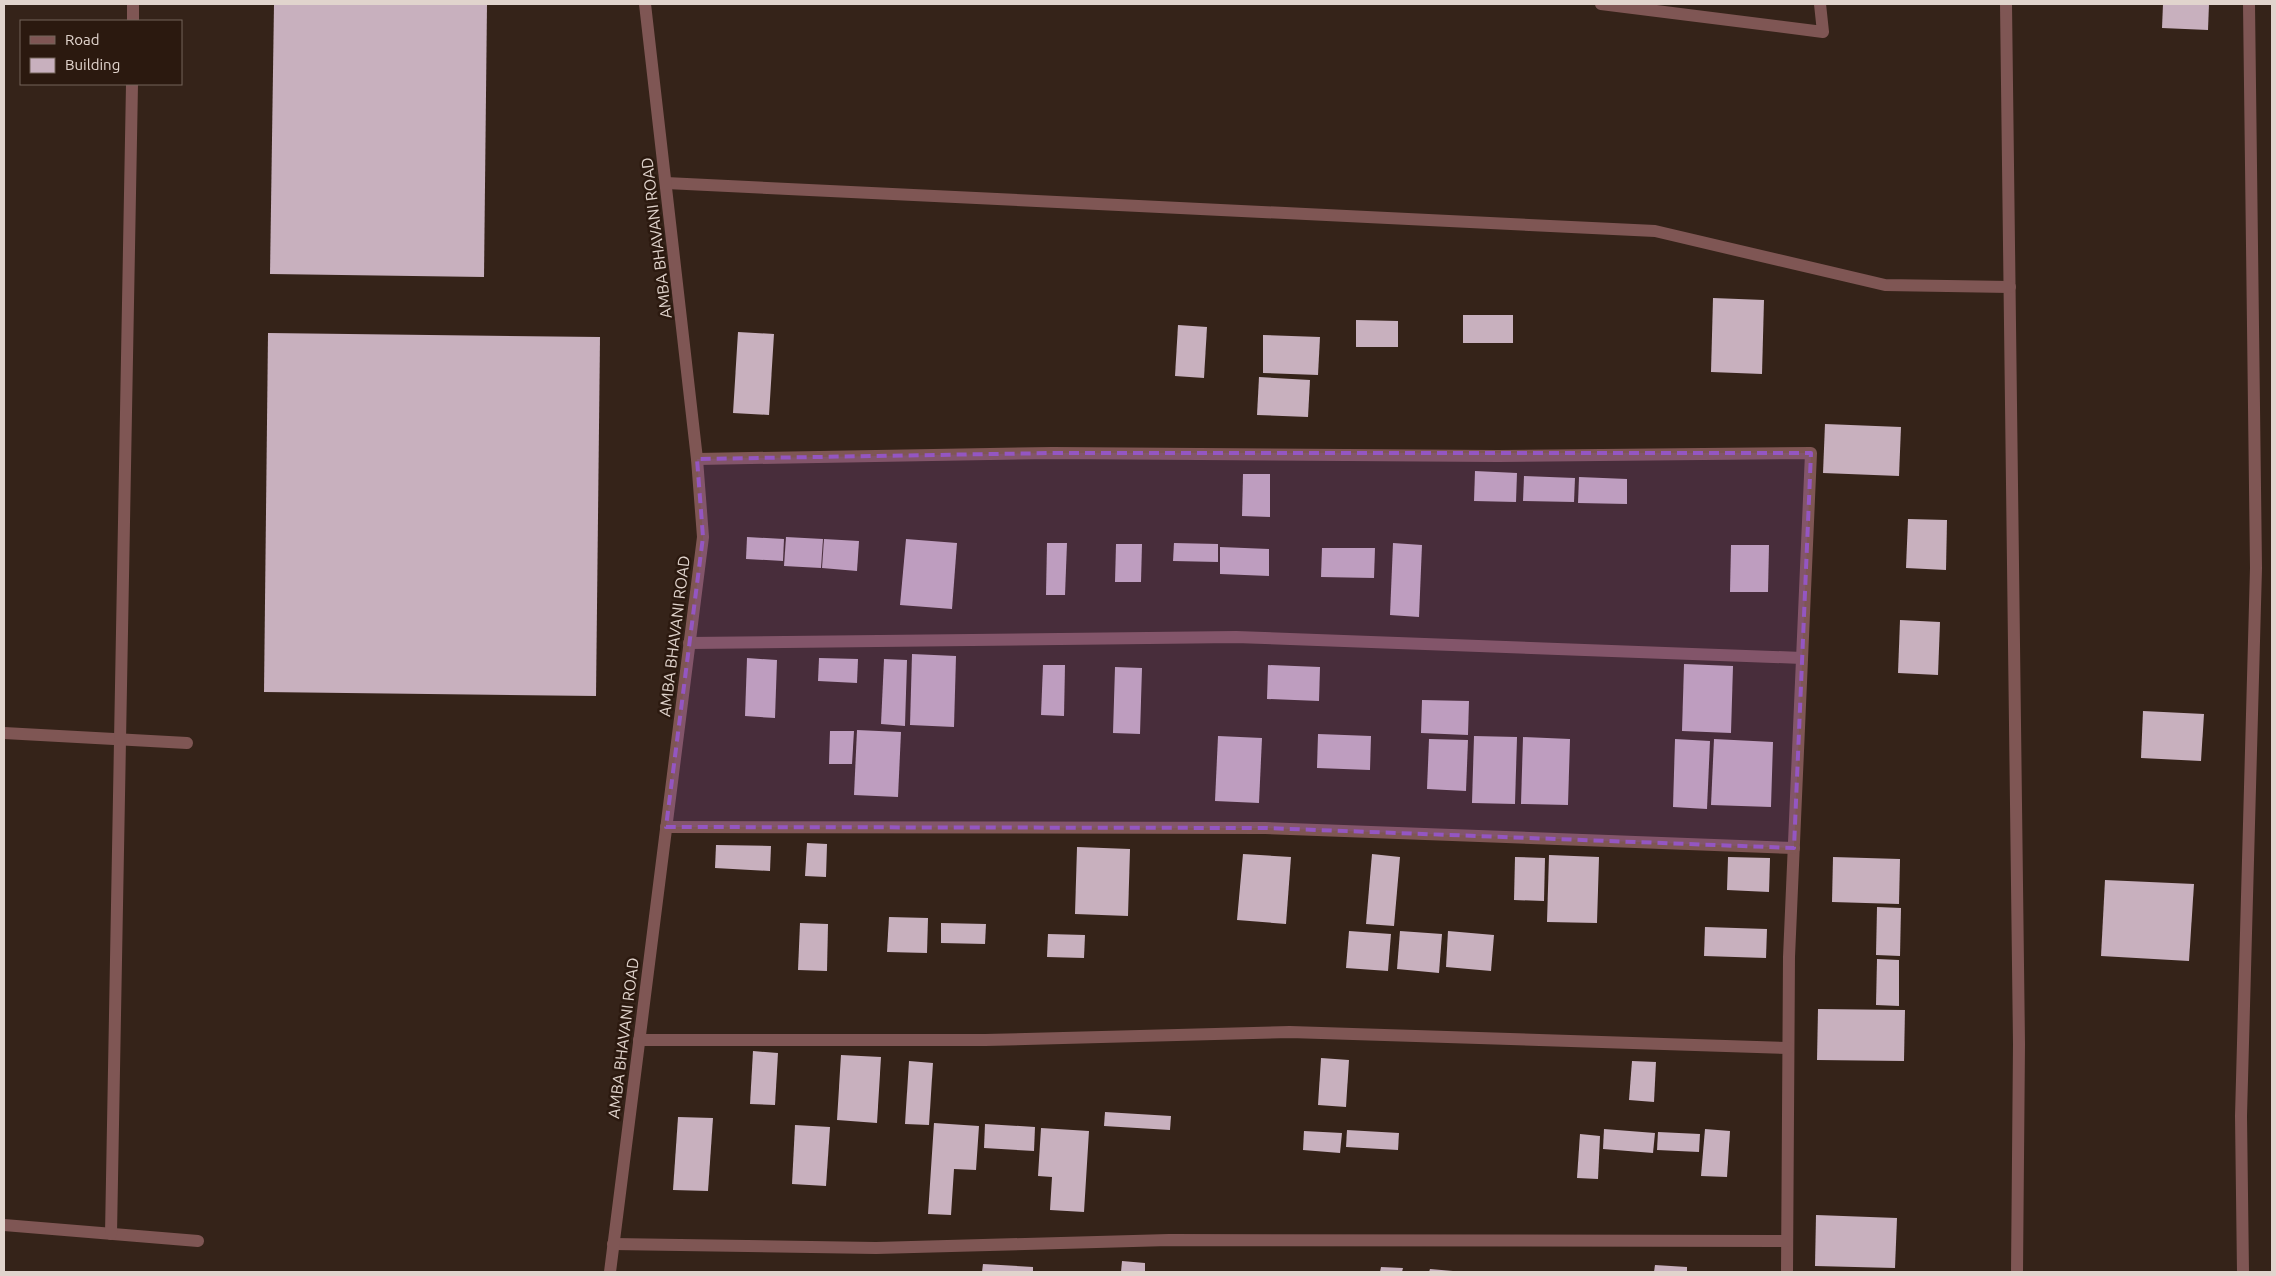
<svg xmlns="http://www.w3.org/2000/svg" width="2276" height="1276" viewBox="0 0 2276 1276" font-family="Ubuntu,sans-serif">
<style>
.building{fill:#c8b0be}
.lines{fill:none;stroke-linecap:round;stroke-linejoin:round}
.minor{stroke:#7f5654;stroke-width:12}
.marked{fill:#9456c2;fill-opacity:0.2;stroke:#9456c2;stroke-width:4;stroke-dasharray:10 6;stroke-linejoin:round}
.labels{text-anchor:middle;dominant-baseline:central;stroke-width:5;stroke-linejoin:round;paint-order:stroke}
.street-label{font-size:16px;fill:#e1d4cd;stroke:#2b190f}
</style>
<rect width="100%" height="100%" fill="#352319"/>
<g class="building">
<polygon points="274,4 487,4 484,277 270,274"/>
<polygon points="2163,4 2209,4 2208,30 2162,28"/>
<polygon points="1713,298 1764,300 1762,374 1711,372"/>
<rect x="1463" y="315" width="50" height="28"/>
<polygon points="1356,320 1398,321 1398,347 1356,347"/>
<polygon points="1178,325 1207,327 1204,378 1175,376"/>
<polygon points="738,332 774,334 769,415 733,413"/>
<polygon points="268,333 600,337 596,696 264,692"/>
<polygon points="1263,335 1320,337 1318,375 1263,373"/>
<polygon points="1259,377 1310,380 1308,417 1257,415"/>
<polygon points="1825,424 1901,427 1899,476 1823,473"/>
<polygon points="1475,471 1517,473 1516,502 1474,501"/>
<polygon points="1243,474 1270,474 1270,517 1242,516"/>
<polygon points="1524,476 1575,478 1574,502 1523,501"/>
<polygon points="1579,477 1627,479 1627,504 1578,503"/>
<polygon points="1908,519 1947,520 1946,570 1906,568"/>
<polygon points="747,537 784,539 783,561 746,559"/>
<polygon points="786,537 823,539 821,568 784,566"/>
<polygon points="824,539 859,541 857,571 822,568"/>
<polygon points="906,539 957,543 952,609 900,605"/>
<polygon points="1047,543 1067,543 1065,595 1046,595"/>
<polygon points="1174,543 1218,544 1218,562 1173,561"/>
<polygon points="1393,543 1422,545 1419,617 1390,615"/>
<polygon points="1116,544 1142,544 1141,582 1115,582"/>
<polygon points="1731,545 1769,545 1768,592 1730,592"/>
<polygon points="1220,547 1269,549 1269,576 1220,574"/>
<polygon points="1322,548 1375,548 1374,578 1321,577"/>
<polygon points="1900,620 1940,622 1938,675 1898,673"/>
<polygon points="912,654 956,656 954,727 910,725"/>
<polygon points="747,658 777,660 775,718 745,716"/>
<polygon points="819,658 858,659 857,683 818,681"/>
<polygon points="884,659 907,660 905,726 881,724"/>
<polygon points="1684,664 1733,666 1731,733 1682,731"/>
<polygon points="1043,665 1065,665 1064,716 1041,715"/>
<polygon points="1268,665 1320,667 1319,701 1267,699"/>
<polygon points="1115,667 1142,668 1140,734 1113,733"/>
<polygon points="1422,700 1469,701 1468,735 1421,733"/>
<polygon points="2143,711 2204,714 2201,761 2141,758"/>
<polygon points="857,730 901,732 898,797 854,795"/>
<polygon points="830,731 854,731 852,764 829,764"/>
<polygon points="1318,734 1371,736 1370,770 1317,768"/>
<polygon points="1218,736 1262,738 1259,803 1215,801"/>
<polygon points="1474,736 1517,737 1515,804 1472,803"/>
<polygon points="1523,737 1570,739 1568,805 1521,804"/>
<polygon points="1429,739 1468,740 1466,791 1427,789"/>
<polygon points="1675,739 1710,741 1707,809 1673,807"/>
<polygon points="1714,739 1773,742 1771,807 1711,805"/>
<polygon points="807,843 827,844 826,877 805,876"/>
<polygon points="716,845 771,846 770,871 715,868"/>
<polygon points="1077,847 1130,849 1128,916 1075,914"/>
<polygon points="1243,854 1291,857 1286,924 1237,920"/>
<polygon points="1372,854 1400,857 1394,926 1366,924"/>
<polygon points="1549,855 1599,857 1597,923 1547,922"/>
<polygon points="1515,857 1545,858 1544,901 1514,900"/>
<polygon points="1728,857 1770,858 1769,892 1727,890"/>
<polygon points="1833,857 1900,859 1899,904 1832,902"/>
<polygon points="2105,880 2194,884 2189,961 2101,956"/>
<polygon points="1877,907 1901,908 1900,956 1876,955"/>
<polygon points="889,917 928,918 927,953 887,952"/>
<polygon points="800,923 828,924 827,971 798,970"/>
<polygon points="941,923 986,924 985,944 941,943"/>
<polygon points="1705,927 1767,929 1766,958 1704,956"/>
<polygon points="1349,931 1391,934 1388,971 1346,968"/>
<polygon points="1400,931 1442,934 1439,973 1397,969"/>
<polygon points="1448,931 1494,935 1491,971 1446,967"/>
<polygon points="1048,934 1085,935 1084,958 1047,957"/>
<polygon points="1877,959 1899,960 1899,1006 1876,1005"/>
<polygon points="1818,1009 1905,1010 1904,1061 1817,1060"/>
<polygon points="753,1051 778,1053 775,1105 750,1104"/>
<polygon points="841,1055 881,1057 877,1123 837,1120"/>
<polygon points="1321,1058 1349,1060 1346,1107 1318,1105"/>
<polygon points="909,1061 933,1063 929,1125 905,1124"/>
<polygon points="1632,1061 1656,1062 1654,1102 1629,1100"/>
<polygon points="1105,1112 1171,1116 1170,1130 1104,1126"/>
<polygon points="678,1117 713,1118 708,1191 673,1190"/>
<polygon points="934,1123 979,1126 976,1170 954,1169 951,1215 928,1214"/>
<polygon points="985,1124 1035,1127 1034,1151 984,1148"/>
<polygon points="795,1125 830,1127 826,1186 792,1184"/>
<polygon points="1041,1128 1089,1131 1084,1212 1050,1210 1052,1177 1038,1176"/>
<polygon points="1604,1129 1655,1133 1653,1153 1603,1149"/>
<polygon points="1705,1129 1730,1131 1727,1177 1701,1176"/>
<polygon points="1347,1130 1399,1133 1398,1150 1346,1147"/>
<polygon points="1304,1131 1342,1133 1340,1153 1303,1150"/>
<polygon points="1658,1132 1700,1134 1699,1152 1657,1150"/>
<polygon points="1580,1134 1600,1136 1598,1179 1577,1178"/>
<polygon points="1816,1215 1897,1218 1895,1268 1815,1266"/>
<polygon points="1122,1261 1145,1263 1145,1272 1121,1272"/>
<polygon points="983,1264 1033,1267 1033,1272 982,1272"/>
<polygon points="1655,1265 1687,1267 1687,1272 1654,1272"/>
<polygon points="1381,1267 1403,1268 1402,1272 1380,1272"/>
<polygon points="1430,1269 1453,1271 1453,1272 1429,1272"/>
</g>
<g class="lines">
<g class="minor">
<polyline points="1601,4 1823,32 1820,4"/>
<polyline points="2006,4 2019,1044 2017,1272"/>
<polyline points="133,21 133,4"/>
<polyline points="666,183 1655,231 1885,285 2010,287"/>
<polyline points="697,459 1053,453 1498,456 1811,453 1789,957 1787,1272"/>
<polyline points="689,643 1236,637 1802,658"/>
<polyline points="4,733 187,743"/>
<polyline points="666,827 1265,828 1794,848"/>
<polyline points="639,1040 985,1040 1290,1032 1788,1048"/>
<polyline points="4,1225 198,1241"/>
<polyline points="111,1234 132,84"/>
<polyline points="613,1244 876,1248 1169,1240 1787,1241"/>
<polyline points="610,1272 703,537 697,459 645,4"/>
<polyline points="2243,1272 2241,1116 2256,568 2249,4"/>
</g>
</g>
<path class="marked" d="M1053,453H1811L1794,848L1265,828L666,827L703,537L697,459Z"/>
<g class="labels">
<g class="street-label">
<text transform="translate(656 238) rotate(-97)">AMBA BHAVANI ROAD</text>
<text transform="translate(674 636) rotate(-83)">AMBA BHAVANI ROAD</text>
<text transform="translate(623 1038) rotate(-83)">AMBA BHAVANI ROAD</text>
</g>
</g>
<rect width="2276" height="1276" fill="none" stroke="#e1d4cd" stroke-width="10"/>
<rect x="20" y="20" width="162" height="65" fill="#2b190f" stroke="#74645b"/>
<rect x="30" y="36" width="25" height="8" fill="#7f5654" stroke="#74645b"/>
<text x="65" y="45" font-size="15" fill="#e1d4cd">Road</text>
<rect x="30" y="58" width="25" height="15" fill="#c8b0be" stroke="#74645b"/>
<text x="65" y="70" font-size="15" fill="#e1d4cd">Building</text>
</svg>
